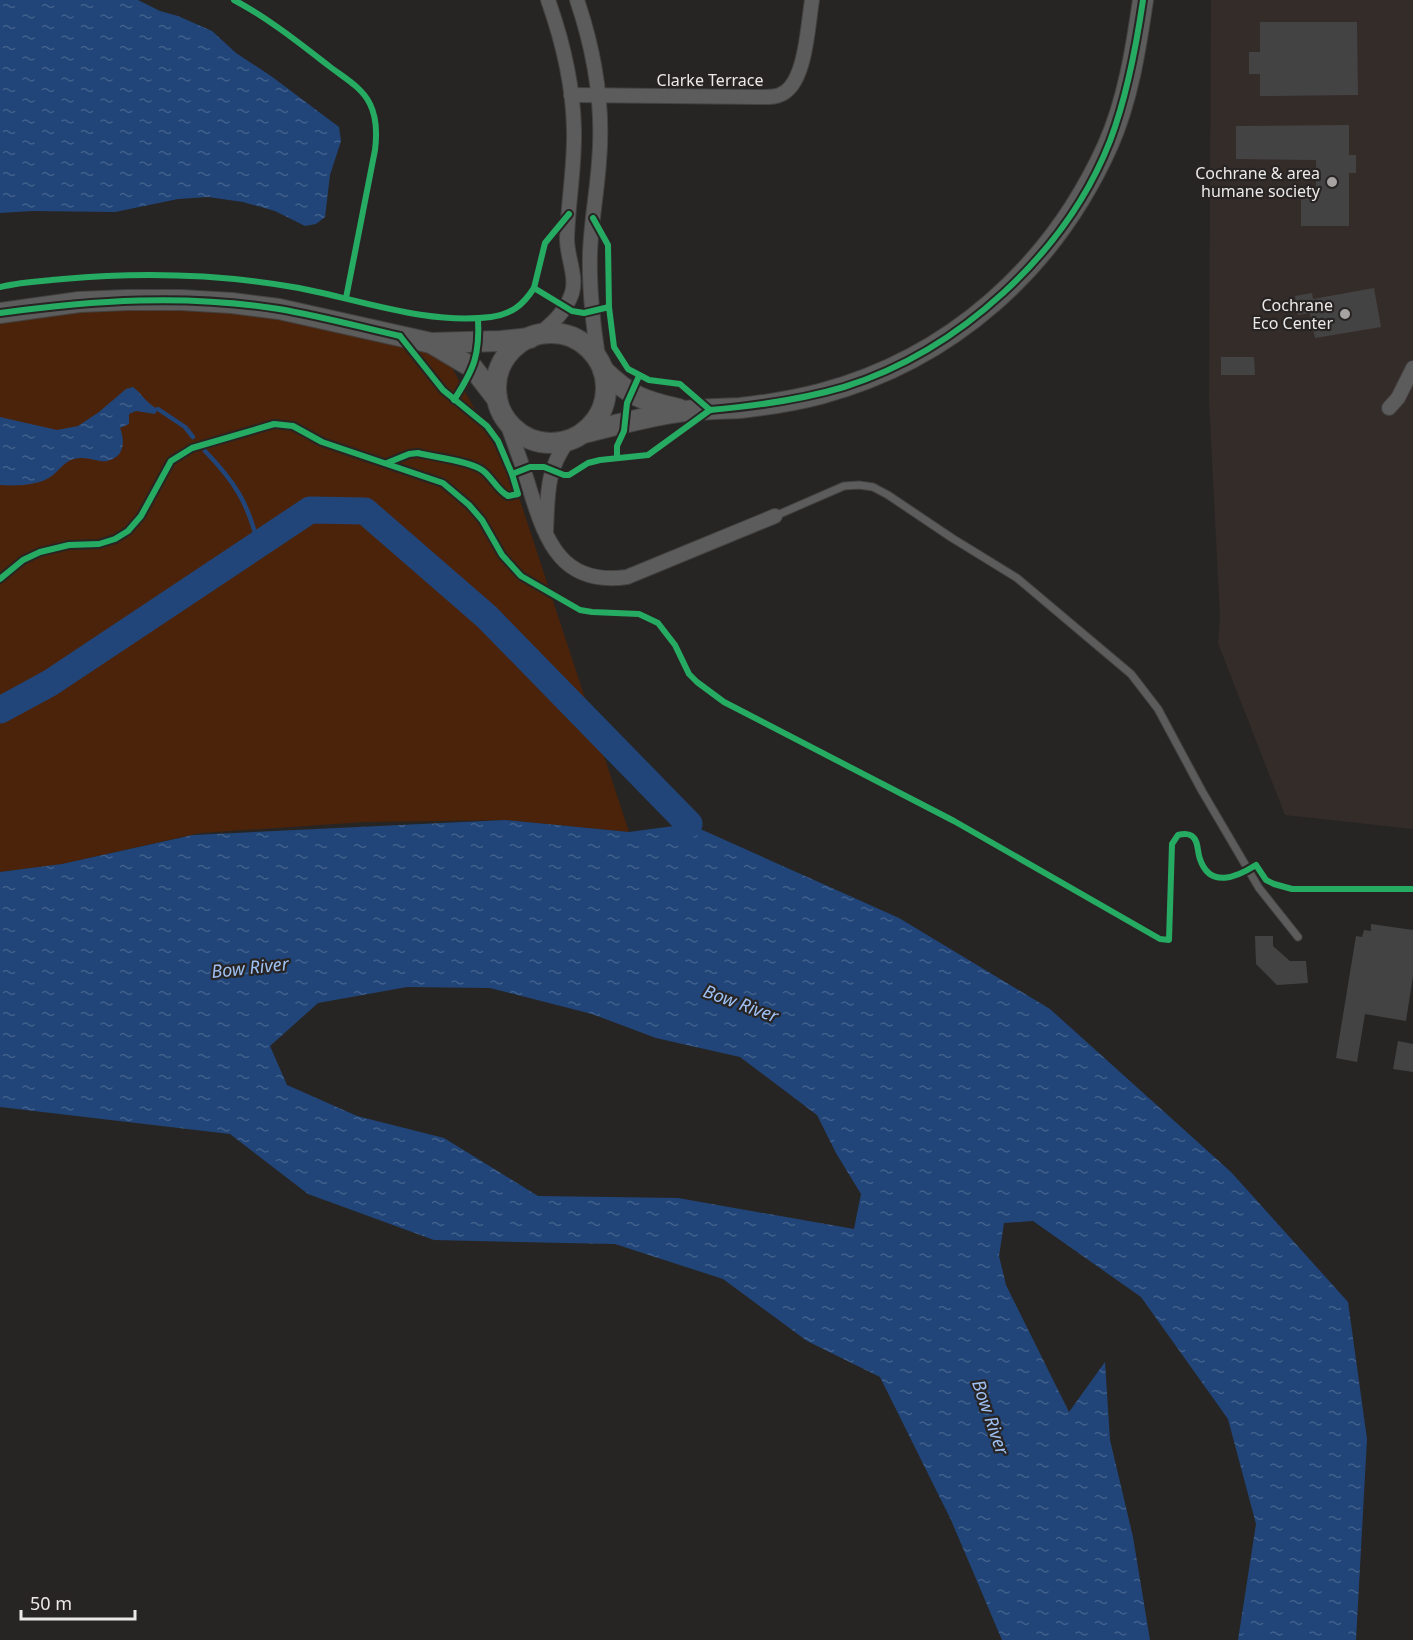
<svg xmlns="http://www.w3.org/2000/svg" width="1413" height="1640" viewBox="0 0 1413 1640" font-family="'Noto Sans',sans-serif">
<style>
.built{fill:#342c29}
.green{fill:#4b230a}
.water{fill:url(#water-ripples);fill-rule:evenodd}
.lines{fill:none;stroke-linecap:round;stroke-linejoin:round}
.stream{stroke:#214579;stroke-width:4.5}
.river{stroke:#214579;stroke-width:27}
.building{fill:#444343}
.lane-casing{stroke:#434241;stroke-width:9}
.street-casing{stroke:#434241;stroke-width:16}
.secondary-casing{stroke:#434241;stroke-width:22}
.lane{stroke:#5d5c5c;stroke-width:7}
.street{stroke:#5d5c5c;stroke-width:14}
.secondary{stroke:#5d5c5c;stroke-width:20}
.cycleway-casing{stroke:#272423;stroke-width:10}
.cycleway{stroke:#26ab63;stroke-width:6}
.poi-dot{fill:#a6a4a3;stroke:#272423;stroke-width:2}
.labels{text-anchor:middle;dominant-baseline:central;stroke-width:4.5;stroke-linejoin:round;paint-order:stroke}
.street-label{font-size:16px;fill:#ebe9e8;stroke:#272423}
.poi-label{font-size:16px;fill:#ebe9e8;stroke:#272423;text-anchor:end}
.water-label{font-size:18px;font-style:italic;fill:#9ec0f3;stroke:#272423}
</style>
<defs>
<pattern id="water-ripples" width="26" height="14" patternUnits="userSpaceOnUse" patternTransform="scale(1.5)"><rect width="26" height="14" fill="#214579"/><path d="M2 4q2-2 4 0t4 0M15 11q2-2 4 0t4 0" fill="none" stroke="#41608c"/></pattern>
</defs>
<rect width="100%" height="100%" fill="#262524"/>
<polygon class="built" points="1211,0 1413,0 1413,829 1285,815 1218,643 1220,616 1209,401"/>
<polygon class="green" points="181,300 443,351 514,482 629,832 505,820 365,822 200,833 62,864 0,872 0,313"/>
<g class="water">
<polygon points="0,0 138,0 160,11 178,16 212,31 236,53 271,76 339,127 341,141 330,175 325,217 316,224 305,226 275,211 243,202 208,197 178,199 115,212 32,211 0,213"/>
<path d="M133,387C143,395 147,404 158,409L155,414L136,411L129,414V424L120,428C125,441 125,457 107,461C98,463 85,454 71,460C64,463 59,470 53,475C40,486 16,486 0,485V417L57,430L78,426L99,412L126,389Z"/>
<path d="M505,820L629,832L689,824L899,918L1050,1009L1231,1172L1348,1302L1367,1439L1356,1640H1238L1256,1524L1228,1419L1141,1297L1033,1221L1004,1223L999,1256L1006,1285L1069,1412L1105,1362L1110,1440L1133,1537L1150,1640H1002L951,1520L880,1377L807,1341L723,1279L615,1244L434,1240L308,1194L230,1134L0,1107V872L62,864L193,835ZM407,987L490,988L592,1014L656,1038L740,1057L817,1115L836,1153L861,1194L854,1229L678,1198L538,1196L444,1138L357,1116L287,1085L270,1046L318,1003Z"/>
</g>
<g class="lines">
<g class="stream">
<polyline points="158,409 185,427 193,437"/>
<path d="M205,451C235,482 248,503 258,544"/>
</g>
<polyline class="river" points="0,710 50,683 310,510 365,511 487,617 689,824"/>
</g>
<g class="building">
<polygon points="1260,22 1357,22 1358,95 1260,96 1260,74 1249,74 1249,52 1260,52"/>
<polygon points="1349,125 1349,155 1356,155 1356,173 1349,173 1349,226 1301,226 1301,193 1316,192 1316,160 1236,159 1236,126"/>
<polygon points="1374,288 1381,327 1315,338 1310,313 1298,315 1295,296 1312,293 1313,299"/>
<polygon points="1221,357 1254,357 1255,375 1221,375"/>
<polygon points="1371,924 1413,930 1413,976 1406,1021 1365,1014 1357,1062 1336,1058 1356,936 1362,937 1364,930 1371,931"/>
<polygon points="1255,936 1273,936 1273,946 1290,961 1306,961 1308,983 1277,985 1256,964"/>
<polygon points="1398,1041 1413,1044 1413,1072 1393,1069"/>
</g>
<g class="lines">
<defs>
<polyline id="lane" points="775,516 844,486 859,485 873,487 888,495 952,538 1017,578 1131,674 1158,709 1202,791 1259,888 1298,937"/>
<g id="street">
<path d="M577,0C595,53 604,106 599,162C597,192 591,223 590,253C589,290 593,326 599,362"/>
<path d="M571,95L757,97C767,97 777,98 785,92C806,78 808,24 812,0"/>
<path d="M538,335C553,323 566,311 572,293C577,276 567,257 567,239C568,202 575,166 574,129C573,85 563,42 548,0"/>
<polyline points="1389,408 1398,398 1413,368"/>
<path d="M506,420C514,443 523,466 530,490C546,542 562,586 627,577L775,516"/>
<path d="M546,530C548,494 546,470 568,441"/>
</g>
<g id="secondary">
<polyline points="0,313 79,302 127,300 181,300 232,303 279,309 431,343 501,341 530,338"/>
<circle cx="551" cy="388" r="55"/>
<polyline points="431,343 473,368 497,399"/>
<path d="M603,370C630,396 643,401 679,409"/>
<path d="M583,433C617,425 651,415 685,411C703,409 722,409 740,408C767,405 793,401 820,394C951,359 1053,268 1108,145C1128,100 1136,48 1143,0"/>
</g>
</defs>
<use href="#lane" class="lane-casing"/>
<use href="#street" class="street-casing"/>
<use href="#secondary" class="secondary-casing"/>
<use href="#lane" class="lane"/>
<use href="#street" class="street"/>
<use href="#secondary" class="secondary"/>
<defs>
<g id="cycleway">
<path d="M234,0C268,18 298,42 329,66C343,77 362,87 370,104C377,118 377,134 375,150L346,298"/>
<polyline points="593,218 608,245 609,307"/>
<path d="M0,287C20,282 42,281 63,279C141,272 221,274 299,288C361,300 427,325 491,317C512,314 523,305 534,288L572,311L584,313L609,307L614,347L628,369L649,380L680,384L710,410"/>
<polyline points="534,288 545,243 569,214"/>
<path d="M0,313C93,300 186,294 279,309C320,316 360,327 400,336"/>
<polyline points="400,336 443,390 487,426 498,441 512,474 530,467 544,467 564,475 569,475 588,463 600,460 648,455 710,410"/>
<path d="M454,400C474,369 480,355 478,318"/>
<path d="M710,410C756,406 800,400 844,387C958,351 1066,254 1110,141C1127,96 1136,48 1143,0"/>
<polyline points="617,458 617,446 624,431 627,403 639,376"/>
<path d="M387,463L409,454L418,453C433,457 470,461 482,470C492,477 497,490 508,496L518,494L512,474"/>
<path d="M0,579L23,560L40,552L69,545L99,544L115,539L128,531L141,516L171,461L192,448L274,424L293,426L322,442L443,483L469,505L482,520L502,555L521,576L580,610L592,612L639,614L658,623L675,645L689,674L697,682L724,702L954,821L1160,939L1169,940L1172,844L1178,835C1182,834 1188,833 1192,836C1199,841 1197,852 1200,859C1210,889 1237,877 1256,865L1266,880L1274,884L1292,889H1413"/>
</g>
</defs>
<use href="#cycleway" class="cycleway-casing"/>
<use href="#cycleway" class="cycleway"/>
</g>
<g class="poi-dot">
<circle cx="1332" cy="182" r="6"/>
<circle cx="1345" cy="314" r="6"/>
</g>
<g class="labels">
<g class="street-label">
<text x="710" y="80">Clarke Terrace</text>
</g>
<g class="poi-label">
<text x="1320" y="173">Cochrane &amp; area<tspan x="1320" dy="18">humane society</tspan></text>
<text x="1333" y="305">Cochrane<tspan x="1333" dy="18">Eco Center</tspan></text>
</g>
<g class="water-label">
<text transform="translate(250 967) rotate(-6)">Bow River</text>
<text transform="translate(741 1003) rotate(20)">Bow River</text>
<text transform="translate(991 1417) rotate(71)">Bow River</text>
</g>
</g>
<path d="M21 1610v9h114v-9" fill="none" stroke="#ebe9e8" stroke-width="3"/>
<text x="30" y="1610" font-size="18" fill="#ebe9e8" stroke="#272423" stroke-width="4.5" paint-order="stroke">50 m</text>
</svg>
